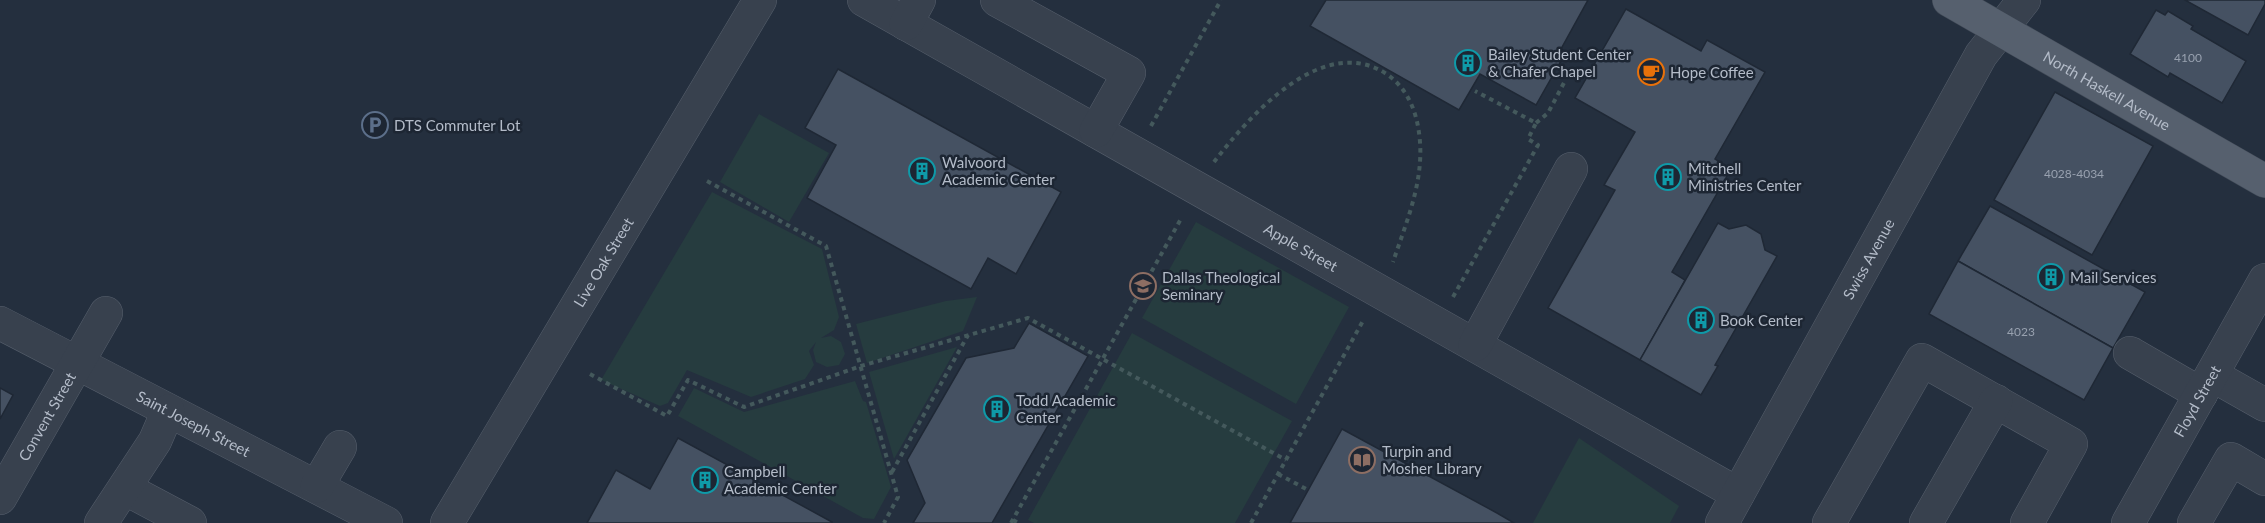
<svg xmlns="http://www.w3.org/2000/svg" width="2265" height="523" viewBox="0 0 2265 523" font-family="Lato,sans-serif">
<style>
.green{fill:#263c3f}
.building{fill:#455162;stroke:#1f2835;stroke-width:1.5}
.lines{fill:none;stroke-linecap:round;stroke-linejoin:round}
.minor-casing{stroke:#565f6c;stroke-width:34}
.major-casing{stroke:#414a57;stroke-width:34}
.path{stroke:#44595c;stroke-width:4;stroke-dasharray:4.5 4.5;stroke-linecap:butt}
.minor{stroke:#38414e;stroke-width:33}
.major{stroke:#56606e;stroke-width:33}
.labels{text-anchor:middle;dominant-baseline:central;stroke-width:5;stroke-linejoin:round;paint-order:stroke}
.number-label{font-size:12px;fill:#98a1af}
.poi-label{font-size:15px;fill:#b4bcc9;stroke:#1d2633;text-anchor:start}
.street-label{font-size:15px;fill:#b4bcc9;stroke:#1d2633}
</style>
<rect width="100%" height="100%" fill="#242f3e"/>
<g class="green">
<polygon points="759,114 829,153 789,222 720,182"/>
<polygon points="712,192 822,249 839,317 834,330 821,338 831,336 841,342 845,354 839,365 827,367 816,362 813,350 816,342 809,351 814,365 805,379 751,397 687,370 668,403 660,406 601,380"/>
<polygon points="1196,222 1349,307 1296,404 1142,318"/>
<polygon points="977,297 963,331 867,363 856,324 946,301"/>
<polygon points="1132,333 1292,421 1235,523 1034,523 1028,520"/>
<polygon points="957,347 894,459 869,372"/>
<polygon points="855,381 863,401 866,402 891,487 874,519 863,518 678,416 694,388 744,412"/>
<polygon points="1579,438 1679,506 1670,523 1533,523"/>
</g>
<g class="building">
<polygon points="1326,0 1588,0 1561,49 1566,52 1536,105 1480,74 1459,110 1310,26"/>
<polygon points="2185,0 2265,0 2265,4 2248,35"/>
<polygon points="1626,9 1701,51 1707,40 1765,72 1715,159 1731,169 1672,272 1685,280 1640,360 1548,308 1615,190 1604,185 1635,132 1575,98"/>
<polygon points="2156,10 2165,15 2168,11 2193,26 2191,29 2246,61 2222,103 2170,73 2168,77 2130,54"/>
<polygon points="838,69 1061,192 1016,274 988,258 971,289 807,198 836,145 805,128"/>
<polygon points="2055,92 2153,146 2092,255 1994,200"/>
<polygon points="1990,206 2145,292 2113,348 1958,261"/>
<polygon points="1718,223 1729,229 1746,225 1761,234 1765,250 1777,256 1715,365 1718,366 1701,395 1640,360"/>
<polygon points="1958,261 2113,348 2084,400 1929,314"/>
<polygon points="1029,323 1088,356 992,523 913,523 925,503 907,460 966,358 1014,348"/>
<polygon points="0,388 13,395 0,419"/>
<polygon points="1342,429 1497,513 1514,523 1290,523"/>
<polygon points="678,438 832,522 832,523 587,523 616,470 650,489"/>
</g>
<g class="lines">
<defs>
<g id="minor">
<path id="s1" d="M864,0L1738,494"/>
<polyline points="997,0 1129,73 1096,131"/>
<polyline points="906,24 919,0"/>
<path id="s2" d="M0,323L386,523"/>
<polyline points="1475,345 1571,169"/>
<polyline points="2130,353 2201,394"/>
<polyline points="2212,375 2265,405"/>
<polyline points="317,486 340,447"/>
<polyline points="126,489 190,523"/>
<path id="s3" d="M0,498L106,313"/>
<polyline points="101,523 155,441 168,411"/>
<path id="s4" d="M447,523L760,0"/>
<path id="s5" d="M1722,523L1981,55L2024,0"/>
<polyline points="1829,523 1922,360 2071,444 2027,523"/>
<polyline points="1926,523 1996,401"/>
<path id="s6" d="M2128,523L2265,280"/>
<polyline points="2194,523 2231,459 2265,479"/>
</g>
<g id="major">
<path id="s7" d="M1949,0L2265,181"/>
</g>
</defs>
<use href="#minor" class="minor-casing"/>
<use href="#major" class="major-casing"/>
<g class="path">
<polyline points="1536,123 1548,113 1566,79"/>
<polyline points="1151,126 1221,0"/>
<path d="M1214,162C1250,115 1324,31 1388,75C1410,91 1418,116 1420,142C1423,184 1406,223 1393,262"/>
<polyline points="707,181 826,246 898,497 884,523"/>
<polyline points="1453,297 1538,145 1528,139 1536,123 1475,91"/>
<polyline points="590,374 667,416 688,380 744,407 861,366 1028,318 1286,460"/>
<polyline points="892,472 968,335"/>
<polyline points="1278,474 1308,490"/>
<polyline points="1013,520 1018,523"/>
<polyline points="1011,523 1182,217"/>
<polyline points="1251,523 1364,319"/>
</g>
<use href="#minor" class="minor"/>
<use href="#major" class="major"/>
</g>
<defs>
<symbol id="building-ring" viewBox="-11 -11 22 22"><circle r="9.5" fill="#1d2633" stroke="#0f9aa8" stroke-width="1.5"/><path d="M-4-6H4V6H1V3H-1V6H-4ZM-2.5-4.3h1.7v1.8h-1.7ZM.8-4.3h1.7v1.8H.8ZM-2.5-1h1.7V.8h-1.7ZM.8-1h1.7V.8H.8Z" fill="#0f9aa8"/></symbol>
<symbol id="cafe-ring" viewBox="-11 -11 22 22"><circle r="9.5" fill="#1d2633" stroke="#e8710a" stroke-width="1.5"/><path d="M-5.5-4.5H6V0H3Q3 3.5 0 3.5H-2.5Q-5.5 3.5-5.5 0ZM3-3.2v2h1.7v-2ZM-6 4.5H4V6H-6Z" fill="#e8710a"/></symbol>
<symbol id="parking-ring" viewBox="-11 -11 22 22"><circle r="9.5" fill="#1d2633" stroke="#5c6f8a" stroke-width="1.5"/><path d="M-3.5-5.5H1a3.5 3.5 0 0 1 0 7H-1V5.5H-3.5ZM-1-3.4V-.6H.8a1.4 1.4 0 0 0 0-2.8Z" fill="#5c6f8a"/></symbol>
<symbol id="university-ring" viewBox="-11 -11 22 22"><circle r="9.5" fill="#1d2633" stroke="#8d6e63" stroke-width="1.5"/><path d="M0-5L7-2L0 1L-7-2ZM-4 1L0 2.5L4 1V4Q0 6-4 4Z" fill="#8d6e63"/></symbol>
<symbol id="library-ring" viewBox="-11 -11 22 22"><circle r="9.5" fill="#1d2633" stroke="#8d6e63" stroke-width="1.5"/><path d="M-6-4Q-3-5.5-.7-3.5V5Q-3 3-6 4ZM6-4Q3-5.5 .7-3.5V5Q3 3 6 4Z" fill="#8d6e63"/></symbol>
</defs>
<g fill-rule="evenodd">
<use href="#building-ring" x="1453" y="48" width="30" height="30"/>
<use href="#cafe-ring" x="1636" y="57" width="30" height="30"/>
<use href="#parking-ring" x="360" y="110" width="30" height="30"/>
<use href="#building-ring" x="907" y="156" width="30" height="30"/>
<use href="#building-ring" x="1653" y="162" width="30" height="30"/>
<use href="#building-ring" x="2036" y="262" width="30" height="30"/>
<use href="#university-ring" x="1128" y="271" width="30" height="30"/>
<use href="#building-ring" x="1686" y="305" width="30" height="30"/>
<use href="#building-ring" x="982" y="394" width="30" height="30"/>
<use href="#library-ring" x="1347" y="445" width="30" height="30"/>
<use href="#building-ring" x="690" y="465" width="30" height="30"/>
</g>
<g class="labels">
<g class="number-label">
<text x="2188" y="57">4100</text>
<text x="2074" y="173">4028-4034</text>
<text x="2021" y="331">4023</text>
</g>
<g class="poi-label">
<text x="1488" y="54">Bailey Student Center<tspan x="1488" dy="17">&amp; Chafer Chapel</tspan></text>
<text x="1670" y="72">Hope Coffee</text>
<text x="394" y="125">DTS Commuter Lot</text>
<text x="942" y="162">Walvoord<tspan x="942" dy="17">Academic Center</tspan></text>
<text x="1688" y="168">Mitchell<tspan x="1688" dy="17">Ministries Center</tspan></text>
<text x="1162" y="277">Dallas Theological<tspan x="1162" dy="17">Seminary</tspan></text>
<text x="2070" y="277">Mail Services</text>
<text x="1720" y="320">Book Center</text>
<text x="1016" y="400">Todd Academic<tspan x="1016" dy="17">Center</tspan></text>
<text x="1382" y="451">Turpin and<tspan x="1382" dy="17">Mosher Library</tspan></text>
<text x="724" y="471">Campbell<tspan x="724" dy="17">Academic Center</tspan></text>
</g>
<g class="street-label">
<text stroke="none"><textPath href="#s7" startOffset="182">North Haskell Avenue</textPath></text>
<text stroke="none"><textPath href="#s1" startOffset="502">Apple Street</textPath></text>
<text stroke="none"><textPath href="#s5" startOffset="302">Swiss Avenue</textPath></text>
<text stroke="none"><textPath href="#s4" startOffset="304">Live Oak Street</textPath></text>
<text stroke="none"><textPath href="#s6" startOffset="140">Floyd Street</textPath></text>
<text stroke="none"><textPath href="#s3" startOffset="94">Convent Street</textPath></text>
<text stroke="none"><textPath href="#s2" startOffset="218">Saint Joseph Street</textPath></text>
</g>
</g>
</svg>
